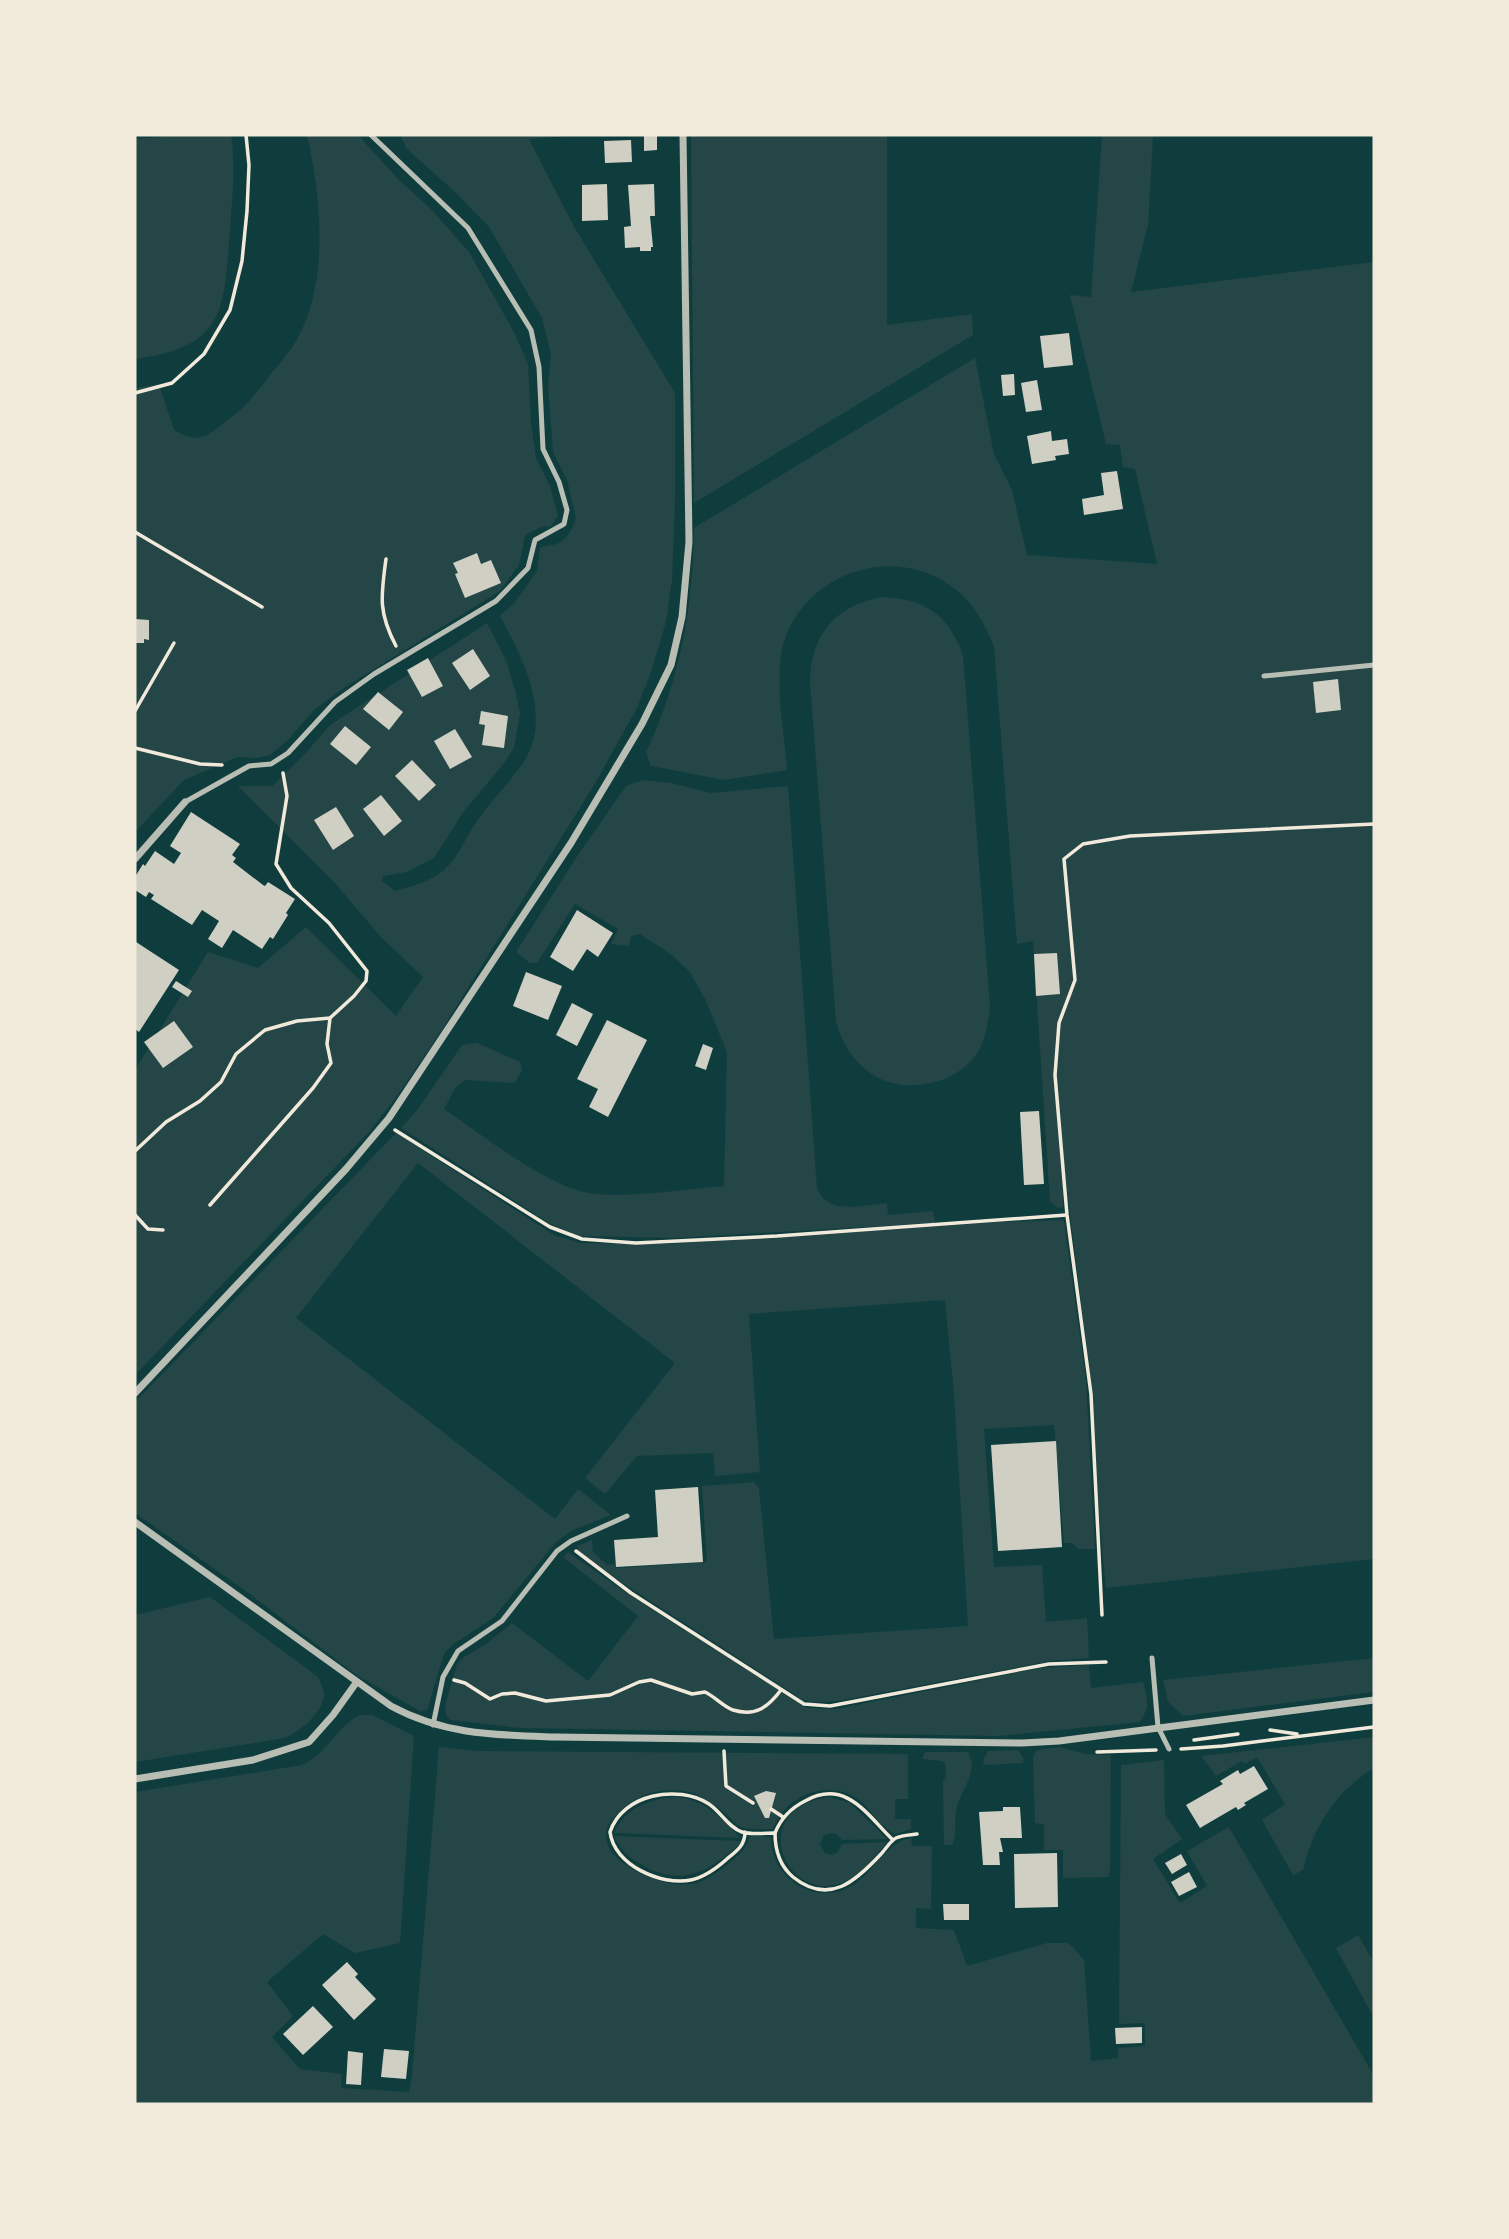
<svg xmlns="http://www.w3.org/2000/svg" width="1509" height="2239" viewBox="0 0 1509 2239" font-family="Spectral,serif">
<style>
.green{fill:#244646}
.building{fill:#cfcfc3}
.lines{fill:none;stroke-linecap:round;stroke-linejoin:round}
.path{stroke:#f1e9da;stroke-width:3.5}
.service{stroke:#b8beb3;stroke-width:5}
.minor{stroke:#b8beb3;stroke-width:7}
</style>
<rect width="100%" height="100%" fill="#0f3d3e"/>
<g class="green">
<path d="M186,135H231C236,168 232,198 230,231C224,310 225,347 135,359V139Z"/>
<path d="M307,135H358L399,180L432,210L469,252L514,332L528,364L531,422L536,458L550,486L558,516L550,527L543,526L525,535L519,565L500,591L347,686L315,709L287,741L270,755L256,758L238,757L184,780L135,832V388L159,384L174,430C202,446 208,435 230,418C247,406 258,391 270,375C279,364 289,353 296,341C330,283 321,197 307,135Z"/>
<path d="M400,135H578L529,139L573,225L675,393V501L672,580L666,622L651,672L637,708L597,780L445,1025L400,1092L369,1132L135,1375V1070L208,952L258,968L306,927L396,1016L423,977L381,937L334,882L238,786H272L303,756L330,725L487,623L506,660L515,690L520,713L514,748L502,766L464,811L434,858L407,872L383,876L382,881L395,891C411,887 431,881 444,870C458,858 466,836 477,821C492,799 512,781 526,758C552,713 521,655 500,616L514,603L537,571L540,548C544,546 548,546 552,545C566,543 572,530 576,518L567,480L553,452L548,386L551,354L542,318L489,227L454,191L407,149Z"/>
<polygon points="691,135 887,135 887,325 972,314 973,335 694,503"/>
<path d="M1102,135H1153L1148,225L1131,292L1374,262V1559L1106,1588L1097,1492L1092,1387L1063,1160V1207L1058,1208L1050,1202L1033,941L1017,944L994,646C984,623 973,601 951,586C896,546 815,570 788,631C771,667 784,730 787,770L724,780L651,766L646,752C680,681 693,606 694,528L975,358L994,454L1012,490L1027,555L1157,564L1135,469L1123,467L1120,445L1106,444L1070,295L1091,297Z"/>
<path d="M882,597C925,599 948,614 963,655L990,1007C988,1022 986,1040 977,1053C969,1066 953,1077 938,1081C888,1096 850,1070 836,1022L810,682C811,634 835,606 882,597Z"/>
<path d="M643,780L672,783L710,793L788,786L817,1188C827,1216 864,1205 887,1203L888,1215L933,1211L935,1223L674,1238L579,1236L549,1223L401,1128L418,1109L462,1045L477,1043L520,1062L522,1070L515,1083L465,1080L455,1088L444,1109C481,1134 540,1181 583,1192C619,1200 685,1189 724,1186L727,1052L706,1001L690,972L672,955L640,934L631,936L629,946L611,944L618,929L575,904L537,963H530L516,952L578,855L626,786Z"/>
<polygon points="396,1133 554,1235 580,1243 666,1244 998,1222 1064,1220 1086,1380 1095,1549 1078,1549 1072,1543 1064,1543 1054,1425 984,1429 994,1567 1042,1565 1046,1622 1087,1618 1089,1658 1051,1661 838,1701 814,1702 803,1700 595,1565 579,1552 577,1546 592,1540 593,1552 607,1565 615,1564 616,1568 707,1562 702,1486 754,1482 759,1488 774,1639 968,1626 954,1394 945,1300 749,1314 760,1472 715,1476 713,1453 637,1456 605,1494 585,1478 675,1363 418,1163 296,1318 555,1519 578,1489 611,1515 571,1531 556,1542 493,1618 452,1645 444,1654 427,1710 420,1711 358,1676 243,1589 135,1513 135,1402"/>
<path d="M568,1552L625,1592L807,1708L836,1709L1040,1668L1089,1665L1091,1688L1143,1682C1148,1699 1150,1707 1140,1722L998,1736L520,1728L450,1720L446,1714L445,1706L457,1664L464,1657L485,1645L512,1623L588,1681L638,1616L563,1557Z"/>
<path d="M210,1597L318,1677C321,1684 325,1691 324,1698C319,1716 300,1731 285,1738L135,1762V1615Z"/>
<polygon points="1374,1658 1374,1692 1183,1716 1168,1702 1163,1680"/>
<path d="M360,1715H372L414,1736L400,1943L355,1953L323,1934L267,1982L293,2016L272,2037L300,2069L342,2074L341,2088L409,2092L412,2075L439,1747L477,1751L908,1754V1799H895V1819H911V1829L896,1834C881,1828 875,1815 864,1804C834,1776 786,1793 773,1829C763,1829 749,1830 741,1827C736,1825 732,1819 728,1816C711,1801 696,1790 672,1790C653,1790 633,1798 619,1812C613,1818 606,1825 606,1834C605,1866 666,1888 691,1884C705,1882 718,1872 728,1864C739,1856 747,1848 750,1835L771,1837C771,1853 778,1870 791,1880C801,1889 813,1893 826,1893C870,1893 877,1844 911,1838L912,1846H932L931,1909L916,1908V1928L954,1930L967,1966L1047,1943H1067L1072,1946L1084,1960L1091,2061L1118,2058V2048L1145,2046V2023L1119,2024L1121,1765L1164,1760L1165,1814L1182,1839L1153,1859L1180,1903L1207,1886L1187,1851L1229,1827L1374,2076V2104H135V1792L302,1765C328,1753 337,1726 360,1715Z"/>
<path d="M1374,1737V1768C1336,1791 1313,1827 1303,1870L1293,1875L1262,1820L1285,1804L1257,1757L1245,1764L1242,1761L1216,1776L1201,1756Z"/>
<polygon points="1060,1747 1086,1754 1111,1755 1110,1870 1108,1877 1063,1878 1063,1850 1044,1850 1044,1824 1035,1823 1033,1757 1037,1750"/>
<polygon points="1018,1750 1024,1759 1023,1763 983,1765 984,1758 988,1751"/>
<path d="M925,1752H968C980,1773 959,1791 956,1811C954,1823 957,1835 952,1845H944L943,1781L946,1778L945,1763L942,1761L922,1759Z"/>
<path d="M674,1797C702,1798 722,1817 740,1838L614,1833C624,1809 649,1799 674,1797Z"/>
<path d="M829,1797L850,1803L887,1839L842,1840L835,1833L824,1835L820,1844L825,1853L832,1855L838,1852L842,1844L887,1842C875,1856 861,1875 844,1882C787,1907 743,1809 829,1797Z"/>
<path d="M614,1836L740,1841L741,1842C713,1870 682,1888 644,1866C630,1859 620,1850 614,1836Z"/>
<polygon points="1358,1935 1374,1963 1374,2018 1336,1948"/>
</g>
<g class="building">
<polygon points="644,135 657,135 657,150 644,151"/>
<polygon points="631,140 632,162 605,163 604,141"/>
<polygon points="607,184 608,220 582,221 582,185"/>
<polygon points="654,184 655,216 650,216 653,247 651,247 651,251 640,251 640,247 625,248 624,227 631,226 628,185"/>
<polygon points="1069,333 1073,365 1044,368 1040,336"/>
<polygon points="1014,374 1015,395 1003,396 1001,375"/>
<polygon points="1037,380 1042,410 1026,412 1021,383"/>
<polygon points="1051,431 1052,441 1067,439 1069,454 1055,456 1056,460 1032,464 1027,436"/>
<polygon points="1117,471 1123,509 1084,515 1082,499 1104,495 1101,473"/>
<polygon points="477,553 481,564 491,560 501,583 465,598 455,574 458,573 453,563"/>
<polygon points="135,619 149,620 149,640 144,639 144,643 135,643"/>
<polygon points="473,649 490,676 470,690 452,663"/>
<polygon points="428,658 443,686 422,697 407,670"/>
<polygon points="1338,679 1341,710 1316,713 1313,682"/>
<polygon points="378,692 403,712 389,730 363,709"/>
<polygon points="481,711 508,716 504,748 482,745 485,725 479,724"/>
<polygon points="345,726 371,747 356,765 330,744"/>
<polygon points="455,729 472,757 450,769 434,741"/>
<polygon points="412,760 436,785 419,801 395,776"/>
<polygon points="381,795 402,821 384,836 363,809"/>
<polygon points="336,807 354,836 333,850 314,820"/>
<polygon points="191,812 240,844 232,855 236,858 233,862 263,885 265,886 268,882 295,899 286,913 288,915 273,939 270,937 262,949 233,930 222,948 208,939 219,921 202,910 192,925 151,899 154,895 149,892 146,897 135,890 135,877 143,864 145,866 155,851 174,864 181,853 170,846"/>
<polygon points="577,910 613,933 598,957 587,949 573,971 550,957"/>
<polygon points="136,942 179,970 139,1032 135,1029"/>
<polygon points="1057,953 1060,994 1036,996 1034,954"/>
<polygon points="526,972 562,986 548,1020 513,1006"/>
<polygon points="176,981 192,991 188,997 172,987"/>
<polygon points="572,1003 593,1014 577,1046 556,1035"/>
<polygon points="607,1020 647,1040 608,1117 589,1107 598,1089 577,1079"/>
<polygon points="174,1021 193,1047 163,1068 144,1042"/>
<polygon points="703,1044 713,1048 706,1070 695,1066"/>
<polygon points="1039,1111 1044,1184 1024,1185 1020,1112"/>
<polygon points="1056,1441 1062,1547 998,1551 991,1445"/>
<polygon points="698,1487 703,1562 616,1567 614,1540 658,1537 655,1490"/>
<polygon points="1254,1766 1268,1789 1244,1803 1246,1805 1238,1810 1236,1807 1200,1828 1186,1805 1223,1784 1220,1781 1238,1770 1240,1774"/>
<polygon points="766,1791 776,1793 769,1818 765,1818 754,1796"/>
<polygon points="1003,1807 1020,1807 1022,1838 1000,1838 1003,1852 999,1852 1000,1865 983,1865 979,1812 1003,1811"/>
<polygon points="1057,1853 1058,1907 1015,1908 1014,1854"/>
<polygon points="1181,1854 1187,1865 1172,1874 1165,1863"/>
<polygon points="1189,1872 1197,1887 1179,1896 1171,1882"/>
<polygon points="943,1904 969,1904 969,1920 944,1920"/>
<polygon points="347,1962 358,1974 355,1977 376,1999 354,2020 322,1985"/>
<polygon points="313,2006 333,2027 303,2055 283,2034"/>
<polygon points="1142,2027 1142,2043 1116,2044 1115,2028"/>
<polygon points="384,2049 409,2051 406,2079 381,2077"/>
<polygon points="348,2051 363,2053 361,2085 346,2084"/>
</g>
<g class="lines">
<g class="path">
<polyline points="135,393 172,383 204,354 230,310 242,261 247,211 249,165 246,135"/>
<polyline points="135,532 262,607"/>
<path d="M386,559C381,596 378,612 396,646"/>
<polyline points="135,711 174,643"/>
<polyline points="135,748 200,764 222,765"/>
<polyline points="395,1130 550,1227 582,1239 636,1243 777,1236 1066,1215"/>
<polyline points="135,1151 166,1122 200,1101 221,1082 236,1054 265,1030 297,1021 330,1018 354,996 366,981 367,971 329,923 291,888 276,864 287,796 283,773"/>
<polyline points="210,1205 313,1088 331,1063 327,1044 330,1018"/>
<polyline points="135,1215 148,1229 163,1230"/>
<polyline points="576,1551 631,1593 804,1704 830,1706 1049,1664 1106,1662"/>
<polyline points="1102,1615 1091,1394 1067,1215 1055,1075 1059,1023 1075,980 1064,859 1083,844 1130,836 1374,824"/>
<path d="M454,1680L465,1683L490,1699L502,1694L515,1693L546,1701L610,1695L639,1682L651,1680L692,1694L705,1692C714,1696 724,1707 733,1710C756,1717 768,1707 781,1690"/>
<polyline points="1270,1730 1297,1734"/>
<polyline points="1194,1740 1238,1734"/>
<polyline points="1181,1749 1223,1746 1374,1727"/>
<polyline points="724,1751 726,1786 753,1803"/>
<polyline points="1097,1752 1156,1750"/>
<polyline points="771,1809 783,1817"/>
<path d="M745,1832C745,1845 737,1851 728,1858C717,1868 705,1877 691,1880C661,1886 614,1865 610,1832C622,1794 678,1784 709,1804C720,1811 729,1828 742,1832C752,1835 765,1833 775,1833C775,1850 780,1866 793,1877C829,1906 856,1881 881,1854C886,1849 890,1841 896,1838C902,1835 911,1835 917,1834"/>
<path d="M775,1833C781,1818 791,1808 805,1801C846,1778 867,1815 893,1840"/>
</g>
<g class="service">
<polyline points="1264,676 1374,665"/>
<polyline points="185,802 249,766 271,764 288,753 335,702 374,674 496,601 528,568 535,540 564,524 567,510 559,482 543,449 539,367 531,330 468,228 371,135"/>
<polyline points="1152,1658 1158,1727 1169,1749"/>
<polyline points="433,1725 443,1677 458,1651 502,1621 557,1551 571,1541 627,1516"/>
</g>
<g class="minor">
<polyline points="135,859 185,802"/>
<polyline points="135,1393 346,1169 389,1118 571,843 642,724 671,665 682,617 689,542 683,135"/>
<path d="M135,1522L391,1706C444,1735 496,1735 555,1737L1022,1743L1059,1741L1374,1700"/>
<polyline points="135,1779 253,1760 309,1742 333,1715 356,1683"/>
</g>
</g>
<rect width="1509" height="2239" fill="none" stroke="#f1e9da" stroke-width="273"/>
</svg>
